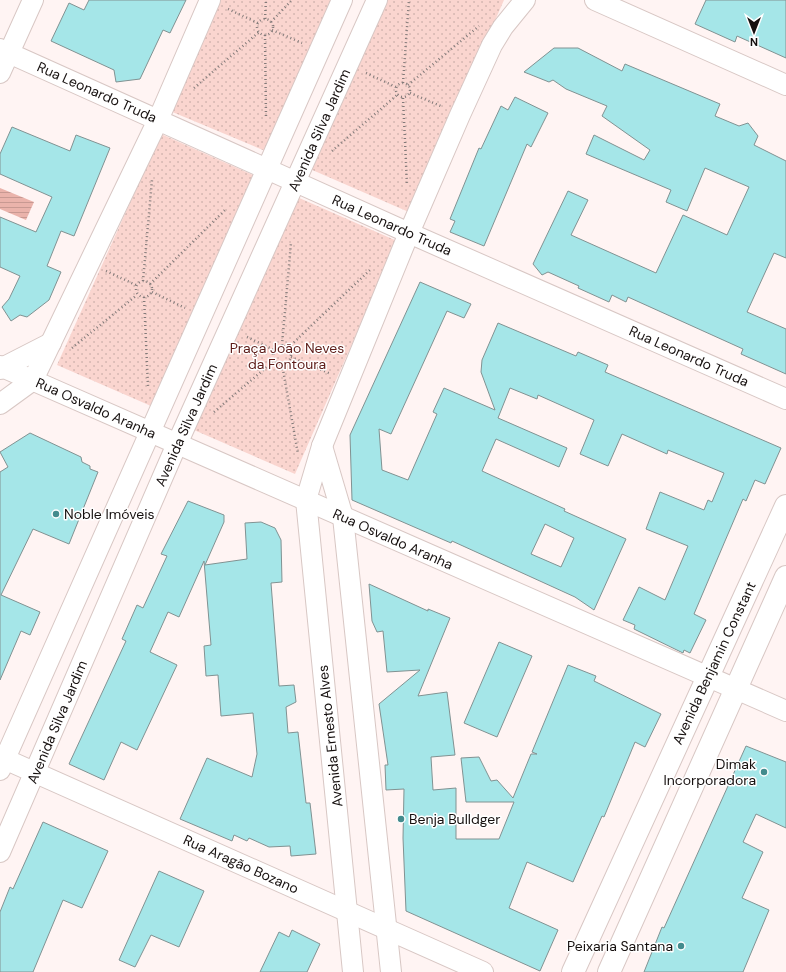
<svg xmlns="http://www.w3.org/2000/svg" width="786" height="972" viewBox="0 0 786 972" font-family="'DM Sans',sans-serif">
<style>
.park{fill:url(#park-dots)}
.water{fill:url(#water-rules)}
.building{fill:#a5e6e8;stroke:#819292;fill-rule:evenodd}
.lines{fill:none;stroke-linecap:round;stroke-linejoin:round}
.minor-casing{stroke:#d8c7c4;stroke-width:22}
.major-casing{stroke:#d8c7c4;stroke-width:24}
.path{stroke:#827a79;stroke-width:2.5;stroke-dasharray:1 3;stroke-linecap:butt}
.minor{stroke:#fff;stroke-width:20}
.major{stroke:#fff;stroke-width:22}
.poi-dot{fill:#438b8d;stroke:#fff;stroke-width:1.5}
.labels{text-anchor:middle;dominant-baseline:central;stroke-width:3;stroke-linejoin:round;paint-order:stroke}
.street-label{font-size:14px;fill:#150f0e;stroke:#fff}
.park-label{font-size:14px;fill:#5d1c18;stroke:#fff}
.poi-label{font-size:14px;fill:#150f0e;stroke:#fff;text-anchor:start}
</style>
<defs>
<pattern id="park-dots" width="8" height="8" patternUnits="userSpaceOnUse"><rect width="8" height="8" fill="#fad5cf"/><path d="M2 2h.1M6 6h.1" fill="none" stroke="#d5b6b1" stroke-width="1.8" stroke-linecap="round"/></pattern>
<pattern id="water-rules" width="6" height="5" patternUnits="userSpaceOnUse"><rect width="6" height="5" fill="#eab3ab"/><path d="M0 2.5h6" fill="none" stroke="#c89992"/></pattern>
</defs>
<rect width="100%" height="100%" fill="#fff4f3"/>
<g class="park">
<polygon points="218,0 336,0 270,153 170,111"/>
<polygon points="385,0 504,0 411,213 310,169"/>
<polygon points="161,134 255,176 151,406 57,365"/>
<polygon points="297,197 397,241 295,474 194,430"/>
</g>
<polygon class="water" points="0,188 34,202 26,220 0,209"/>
<g class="building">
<polygon points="89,0 186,0 170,33 163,30 140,79 116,82 114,70 51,41 69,3 84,10"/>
<polygon points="706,0 786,0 786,58 737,36 735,42 695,24"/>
<polygon points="554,48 578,48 622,71 625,64 720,104 715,116 739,126 748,123 758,136 754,145 786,161 786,258 774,253 747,312 786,329 786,374 741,354 743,349 628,297 626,302 612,295 609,302 578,288 579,286 548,272 542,275 533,264 568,191 588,200 571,235 656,273 683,215 727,235 749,187 705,168 687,211 666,202 671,190 586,154 594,135 644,160 650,150 602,116 607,106 566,89 553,80 549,82 524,72"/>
<polygon points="515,97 548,113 531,147 527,144 484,246 450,232 455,221 450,219 479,148 481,149 501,106 508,110"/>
<polygon points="12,127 70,151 76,135 110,148 74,236 61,231 47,266 61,272 49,300 27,317 20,315 11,321 2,307 9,299 20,276 0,267 0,217 36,232 52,197 0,174 0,154"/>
<path d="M420,282L471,304L464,318L447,311L391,434L379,429L382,470L408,480L437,414L433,412L444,388L495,410L481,372L482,360L498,323L576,356L578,352L608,365L605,372L781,448L765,484L755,480L746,501L743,499L725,541L694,614L706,620L690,653L684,650L683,653L634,629L635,625L623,620L639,587L665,600L688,546L646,529L660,492L704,510L708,500L712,502L724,473L668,450L667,454L622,434L608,466L580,454L594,420L538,395L537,399L510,388L498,418L567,448L559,467L496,439L482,471L565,509L564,511L626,539L594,610L575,597L452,541L451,543L352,500L350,435ZM545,524L574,538L561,567L531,554Z"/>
<polygon points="30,433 81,457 82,462 90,466 90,469 98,472 69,544 33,529 1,595 40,612 30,635 21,631 0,680 0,472 8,467 0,452"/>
<polygon points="188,501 224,515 224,522 205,565 247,559 245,523 261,522 275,528 281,540 282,582 271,583 279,686 294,685 296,702 286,707 288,733 298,732 306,803 310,803 316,854 291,856 290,846 269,847 249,838 247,841 234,835 232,841 180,819 207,758 252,777 257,754 253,713 221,716 218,675 206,676 204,646 211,645 204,561 179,617 168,612 150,652 177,665 137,750 121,742 104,780 69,764 126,641 122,639 137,605 143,608 167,556 161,554"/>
<polygon points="369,584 428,611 428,609 450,618 418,696 447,692 455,755 431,757 433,790 456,788 456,839 499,839 514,802 466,802 461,758 479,757 491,781 497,780 513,798 531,754 537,754 532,752 568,665 596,676 594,681 661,714 645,747 635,742 604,817 602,816 573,882 527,862 509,908 558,930 540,971 406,911 403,838 404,789 386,790 385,765 388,765 379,704 420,670 387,672 383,631 377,632 372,621"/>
<polygon points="499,642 532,656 497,737 464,723"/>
<polygon points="746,746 786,762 786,828 756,814 743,842 763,852 742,898 769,910 743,972 644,972 662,927 664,928"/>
<polygon points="43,822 108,851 82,908 63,900 33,972 0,972 0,912 10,887 13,889"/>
<polygon points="159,871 204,891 179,947 151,935 135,967 119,960"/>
<polygon points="292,930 320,944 307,972 260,972 279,932 289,937"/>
</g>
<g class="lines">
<defs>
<g id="minor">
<polyline points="595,0 786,85"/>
<polyline points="0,49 409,233 786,399"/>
<polyline points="0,73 33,0"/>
<polyline points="0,366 786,711"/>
<polyline points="0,369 51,343"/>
<polyline points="0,404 33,380 158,120 210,0"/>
<polyline points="322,446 343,517 391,972"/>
<polyline points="0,757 483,972"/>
<polyline points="0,770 342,0"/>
<polyline points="0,852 177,444 377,0"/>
<polyline points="353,972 306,500 322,446 409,233 460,115 492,45 503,27 525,0"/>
</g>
<g id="major">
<polyline points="573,972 786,506"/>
<polyline points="609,972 786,577"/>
</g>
</defs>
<use href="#minor" class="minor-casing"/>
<use href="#major" class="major-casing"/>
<g class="path">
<polyline points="228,9 258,23"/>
<polyline points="265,19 266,0"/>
<circle cx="265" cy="27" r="8"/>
<polyline points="271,22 292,0"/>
<polyline points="272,30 302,43"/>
<polyline points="265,35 266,119"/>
<polyline points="366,73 396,87"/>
<circle cx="403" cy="90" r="7"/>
<polyline points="403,83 409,0"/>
<polyline points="408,85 479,26"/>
<polyline points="194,88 259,32"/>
<polyline points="410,93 443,107"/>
<polyline points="403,98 407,185"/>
<polyline points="332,151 397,95"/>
<polyline points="106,271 136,285"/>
<circle cx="144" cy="289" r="8"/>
<polyline points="143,281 152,180"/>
<polyline points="150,284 226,209"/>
<polyline points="152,292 185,308"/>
<polyline points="144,297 148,386"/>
<polyline points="247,337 274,350"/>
<polyline points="282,345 291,243"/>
<circle cx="282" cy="355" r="9"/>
<polyline points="72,348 137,295"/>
<polyline points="288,348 372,268"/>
<polyline points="291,357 331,374"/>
<polyline points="282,364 298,454"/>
<polyline points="214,412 275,360"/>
</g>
<use href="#minor" class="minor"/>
<use href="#major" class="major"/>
</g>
<g class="poi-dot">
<circle cx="56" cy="514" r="4"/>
<circle cx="764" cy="772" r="4"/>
<circle cx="401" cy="819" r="4"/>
<circle cx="681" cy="946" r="4"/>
</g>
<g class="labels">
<g class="street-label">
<text transform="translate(97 92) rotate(24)">Rua Leonardo Truda</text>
<text transform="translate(319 130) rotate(-66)">Avenida Silva Jardim</text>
<text transform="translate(392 225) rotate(24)">Rua Leonardo Truda</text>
<text transform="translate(689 356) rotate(24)">Rua Leonardo Truda</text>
<text transform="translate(96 408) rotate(24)">Rua Osvaldo Aranha</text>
<text transform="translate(186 425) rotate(-66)">Avenida Silva Jardim</text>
<text transform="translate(393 539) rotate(24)">Rua Osvaldo Aranha</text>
<text transform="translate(714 663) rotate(-65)">Avenida Benjamin Constant</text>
<text transform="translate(57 722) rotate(-67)">Avenida Silva Jardim</text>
<text transform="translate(330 736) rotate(-96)">Avenida Ernesto Alves</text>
<text transform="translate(241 864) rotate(24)">Rua Aragão Bozano</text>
</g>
<g class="park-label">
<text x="287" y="348">Praça João Neves<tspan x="287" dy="16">da Fontoura</tspan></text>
</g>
<g class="poi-label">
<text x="64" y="514">Noble Imóveis</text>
<text x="756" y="764" text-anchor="end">Dimak<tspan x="756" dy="16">Incorporadora</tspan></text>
<text x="409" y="819">Benja Bulldger</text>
<text x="673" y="946" text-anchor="end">Peixaria Santana</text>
</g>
</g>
<g transform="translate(754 32) rotate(180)" stroke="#ffffff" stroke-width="3" paint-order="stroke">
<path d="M0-3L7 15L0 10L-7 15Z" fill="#150f0e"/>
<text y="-6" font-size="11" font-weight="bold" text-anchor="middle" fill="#150f0e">N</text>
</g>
</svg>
